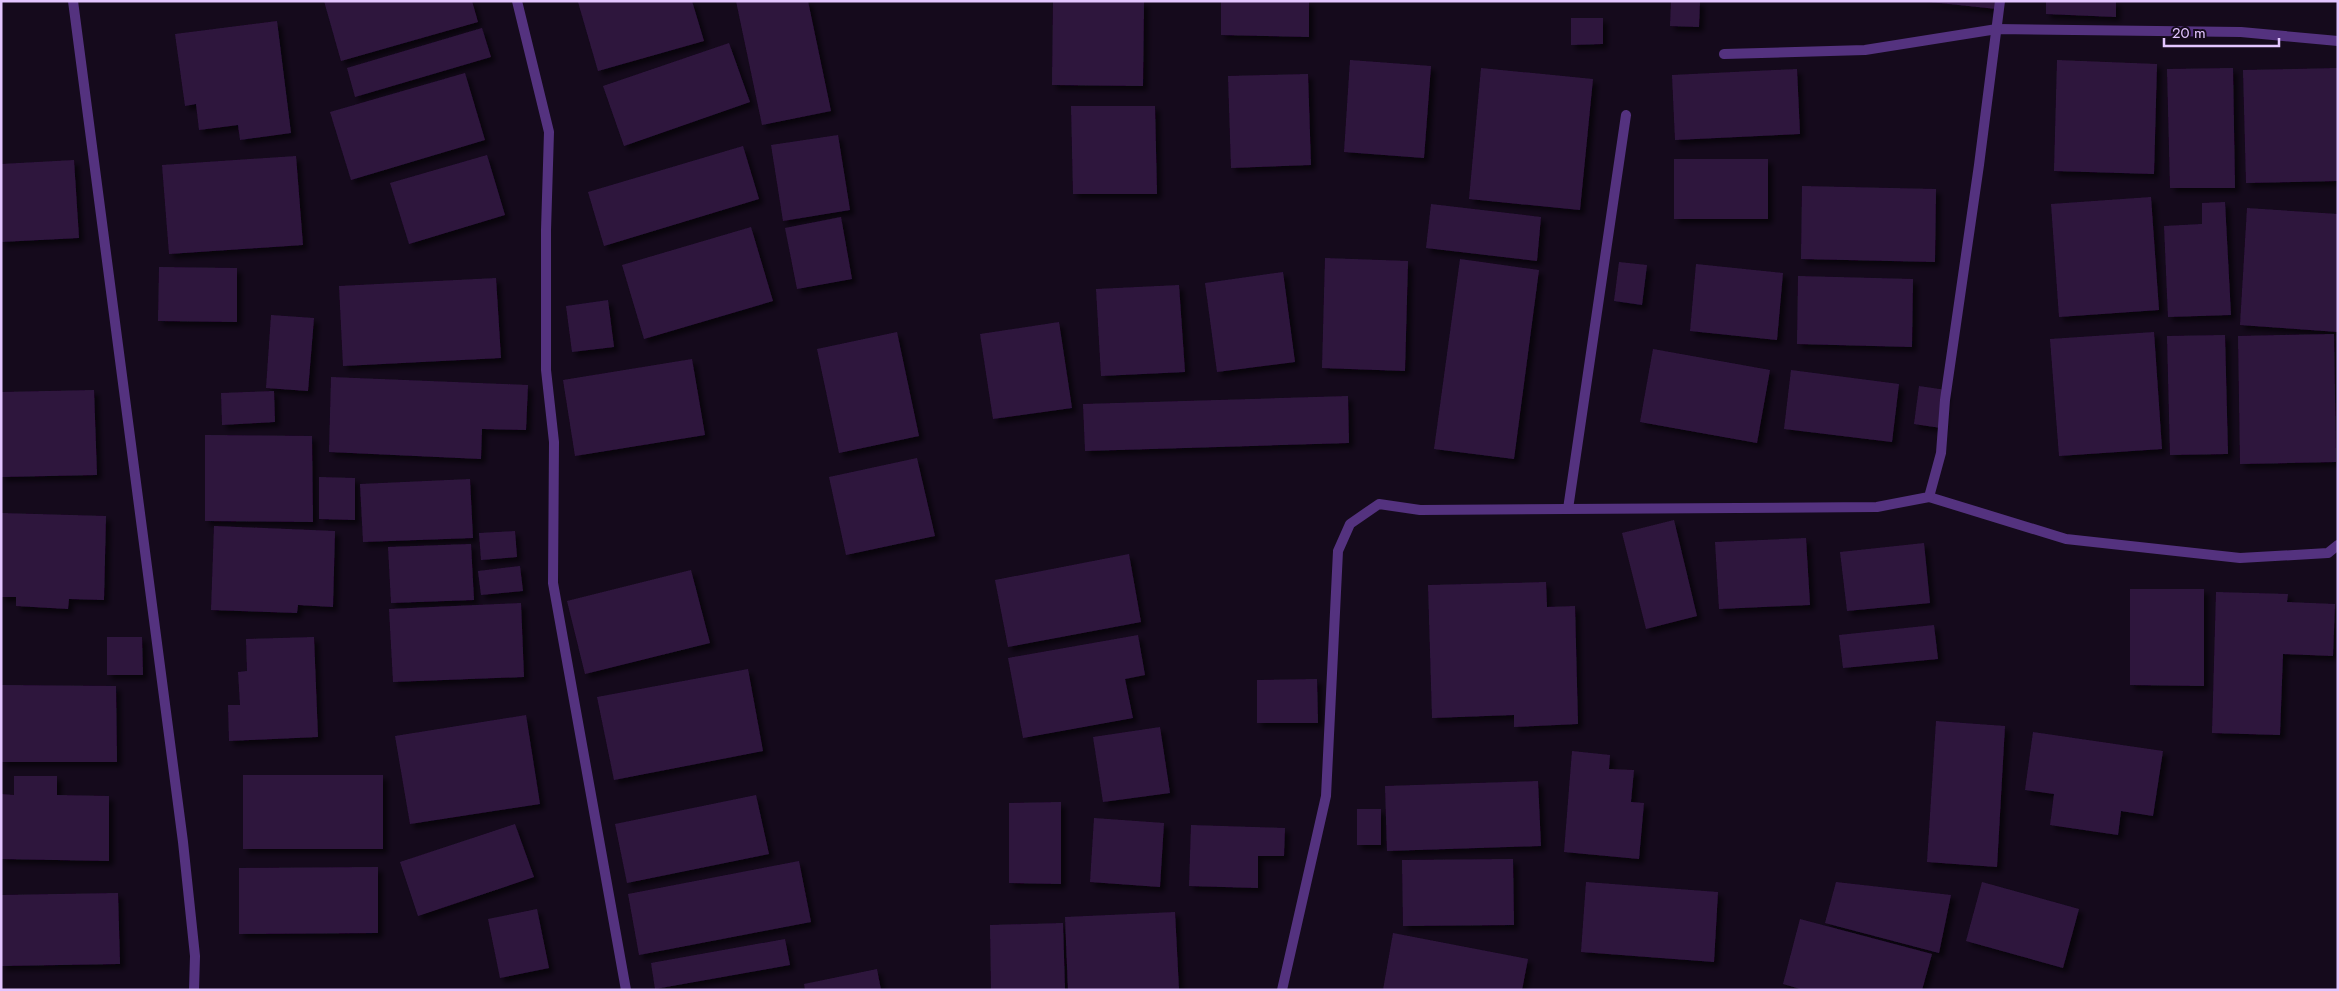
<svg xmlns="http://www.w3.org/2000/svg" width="2339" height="991" viewBox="0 0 2339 991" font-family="Jost,sans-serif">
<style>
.building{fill:#2e153e;filter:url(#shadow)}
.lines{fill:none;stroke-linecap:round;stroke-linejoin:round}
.street{stroke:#54327f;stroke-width:10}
</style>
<defs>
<filter id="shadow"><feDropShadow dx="4.5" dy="4.5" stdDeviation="2.5" flood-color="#0009"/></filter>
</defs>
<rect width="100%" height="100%" fill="#150a1c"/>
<g class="building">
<polygon points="324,1 472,1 478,22 341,61"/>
<polygon points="581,1 692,1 704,41 598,71 578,2"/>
<polygon points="736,1 808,1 831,111 762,125"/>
<polygon points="1053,1 1144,1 1143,86 1052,85"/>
<polygon points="1221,1 1309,1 1309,37 1221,35"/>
<polygon points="1671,1 1700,1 1699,27 1670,26"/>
<polygon points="1920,1 1997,1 1997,9"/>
<polygon points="2046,1 2116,1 2116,17 2046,14"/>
<polygon points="1571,18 1603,18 1603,44 1571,45"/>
<polygon points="277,21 291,133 240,140 238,125 199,130 196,104 185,106 175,34"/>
<polygon points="482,28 491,57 355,97 347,68"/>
<polygon points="729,43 750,102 624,146 603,86"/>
<polygon points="1350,60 1431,66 1424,158 1344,152"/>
<polygon points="2057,60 2157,64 2154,174 2054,171"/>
<polygon points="1481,68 1593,79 1580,210 1469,199"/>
<polygon points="2233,68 2235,188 2170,188 2167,69"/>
<polygon points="2338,68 2338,181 2246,183 2243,70"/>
<polygon points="1797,69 1800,134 1675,140 1672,75"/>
<polygon points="465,73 485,140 351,180 330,112"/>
<polygon points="1308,74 1311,165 1231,168 1228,76"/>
<polygon points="1071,106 1155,106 1157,194 1073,194"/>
<polygon points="838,135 850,210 783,221 771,145"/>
<polygon points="743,146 759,199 604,246 588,192"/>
<polygon points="487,155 505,215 409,244 390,183"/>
<polygon points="296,156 303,245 169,254 162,165"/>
<rect x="1674" y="159" width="94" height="60"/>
<polygon points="74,160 79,238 1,242 1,164"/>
<polygon points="1802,186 1936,189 1935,262 1801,259"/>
<polygon points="2151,197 2159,310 2059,317 2051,204"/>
<polygon points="2225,202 2231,315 2168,317 2164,226 2202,224 2202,203"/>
<polygon points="1431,204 1541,217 1537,261 1426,248"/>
<polygon points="2247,208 2338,214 2338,332 2240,325"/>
<polygon points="841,217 852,279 797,289 785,228"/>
<polygon points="751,227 773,301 644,339 622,265"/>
<polygon points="1325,258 1408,261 1405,371 1322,368"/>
<polygon points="1460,259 1539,270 1514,459 1434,449"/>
<polygon points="1619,262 1647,265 1642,305 1614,301"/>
<polygon points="1696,264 1783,273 1777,340 1690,331"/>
<polygon points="159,267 237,268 237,322 158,321"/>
<polygon points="1283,272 1295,362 1217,372 1205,283"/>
<polygon points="1798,276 1913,279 1912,347 1797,344"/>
<polygon points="496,278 501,358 343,366 339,286"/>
<polygon points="1179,285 1185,372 1101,376 1096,289"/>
<polygon points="608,300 614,347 572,352 566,306"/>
<polygon points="271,315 314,318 308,391 266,388"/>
<polygon points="1059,322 1072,408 993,419 980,334"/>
<polygon points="897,332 919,436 839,453 817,349"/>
<polygon points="2154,332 2162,449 2059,456 2050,339"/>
<polygon points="2334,334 2336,462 2240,464 2238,336"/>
<polygon points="2225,335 2228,454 2170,455 2167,336"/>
<polygon points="1653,349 1770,370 1757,443 1640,422"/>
<polygon points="692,359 705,435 575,456 563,380"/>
<polygon points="1791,370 1899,384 1892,442 1784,429"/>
<polygon points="331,377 528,385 526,430 482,429 481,459 329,452"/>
<polygon points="1919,386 1946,390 1941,428 1914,424"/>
<polygon points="94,390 97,475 1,477 1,392"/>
<polygon points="274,391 275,422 222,425 221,393"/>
<polygon points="1348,396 1349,443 1085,451 1083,404"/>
<polygon points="205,435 312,436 313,522 205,521"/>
<polygon points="917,458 935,536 846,555 829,477"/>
<polygon points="319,477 355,478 355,520 319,519"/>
<polygon points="470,479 473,538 363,542 360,484"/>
<polygon points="1,513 106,516 104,600 69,599 68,609 16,606 16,597 1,597"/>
<polygon points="1674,520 1697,616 1646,629 1622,533"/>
<polygon points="214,526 335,531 333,607 298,605 297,613 211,610"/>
<polygon points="515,531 517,557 481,560 479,533"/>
<polygon points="1806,538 1810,605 1719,609 1715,542"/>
<polygon points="1924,543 1930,603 1847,611 1840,552"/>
<polygon points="471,544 474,600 391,603 388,547"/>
<polygon points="1129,554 1141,622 1008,647 995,580"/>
<polygon points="520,566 523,591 481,595 478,571"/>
<polygon points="691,570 710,643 585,674 567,601"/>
<polygon points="1546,582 1547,607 1575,606 1578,724 1514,727 1514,715 1432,718 1428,585"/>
<polygon points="2130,589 2204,589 2204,686 2130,685"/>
<polygon points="2216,592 2288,594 2287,602 2335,604 2333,656 2283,654 2280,735 2212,733"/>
<polygon points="521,603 524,677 393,682 389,609"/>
<polygon points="1934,625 1938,659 1843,668 1839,635"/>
<polygon points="1138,635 1145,675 1125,679 1133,718 1023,738 1008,658"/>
<polygon points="107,637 142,637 143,675 107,675"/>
<polygon points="314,637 318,737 229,741 228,705 240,705 238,672 247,671 246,639"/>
<polygon points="748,669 763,751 614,780 597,697"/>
<polygon points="1317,679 1318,723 1257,723 1257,680"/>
<polygon points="1,685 116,686 117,762 1,762"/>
<polygon points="526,715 540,804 410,824 395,736"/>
<polygon points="1936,721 2005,726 1997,867 1927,862"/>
<polygon points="1160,727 1170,793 1103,802 1093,737"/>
<polygon points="2033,732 2163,751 2153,816 2121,811 2118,835 2050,825 2054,794 2025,790"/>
<polygon points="1572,751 1610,755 1609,769 1634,770 1631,802 1644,803 1639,859 1564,852"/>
<rect x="243" y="775" width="140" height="74"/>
<polygon points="14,776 57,776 57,795 109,796 109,861 1,859 1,794 14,795"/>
<polygon points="1538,781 1541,846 1387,851 1385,786"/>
<polygon points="756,795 769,854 627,883 615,824"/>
<polygon points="1061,802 1061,884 1009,883 1009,803"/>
<rect x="1357" y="809" width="24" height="36"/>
<polygon points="1094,818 1164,823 1160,887 1090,882"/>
<polygon points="515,824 534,877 418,916 400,862"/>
<polygon points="1191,825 1285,828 1284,856 1258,856 1258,888 1189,886"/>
<polygon points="1513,859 1514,925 1403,926 1402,860"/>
<polygon points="799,861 811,922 639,955 628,894"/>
<polygon points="378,867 378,933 239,934 239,868"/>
<polygon points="1586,882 1718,892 1714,962 1581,952"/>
<polygon points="1836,882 1951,895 1939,953 1825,923"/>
<polygon points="1982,882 2079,909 2063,968 1966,941"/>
<polygon points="118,893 120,964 1,966 1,895"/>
<polygon points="537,909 549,968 500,978 488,919"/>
<polygon points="1175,912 1179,990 1068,990 1065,917"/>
<polygon points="1800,919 1932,954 1922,990 1804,990 1783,984"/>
<polygon points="1063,923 1065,990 991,990 990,925"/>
<polygon points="1393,933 1528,959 1522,990 1383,990"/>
<polygon points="785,939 790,965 655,989 651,963"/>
<polygon points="877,969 881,990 805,990 804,984"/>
</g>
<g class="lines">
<g class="street">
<polyline points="73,1 183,842 195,956 194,990"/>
<polyline points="517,1 549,132 546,230 546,370 554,442 553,583 626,990"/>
<polyline points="1724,54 1865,50 1997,29 2241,32 2338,41"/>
<polyline points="1929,497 2066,539 2240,558 2328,553 2338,545"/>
<polyline points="1568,509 1626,115"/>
<polyline points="1282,990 1326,796 1338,551 1350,524 1379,504 1420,510 1877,507 1929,497 1941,453 1945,400 1979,165 2000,1"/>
</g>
</g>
<rect width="2339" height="991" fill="none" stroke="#e3c5ff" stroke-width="5"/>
<path d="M2164 38v8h115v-8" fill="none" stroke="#e3c5ff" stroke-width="2.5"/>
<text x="2172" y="38" font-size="15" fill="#e3c5ff" stroke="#150a1c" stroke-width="4" paint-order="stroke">20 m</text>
</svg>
